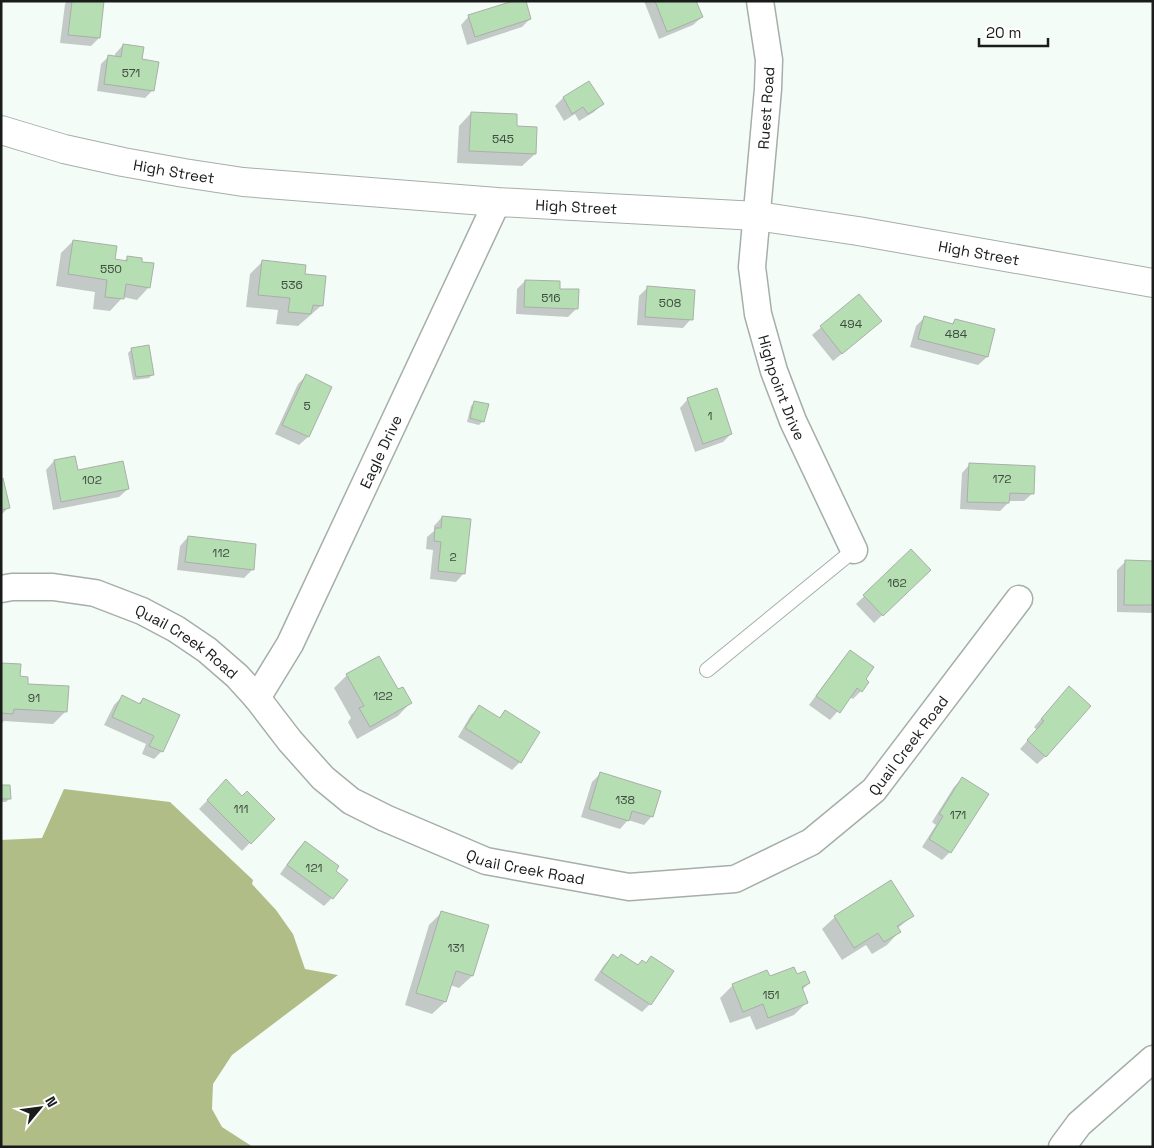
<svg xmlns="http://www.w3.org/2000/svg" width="1154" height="1148" viewBox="0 0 1154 1148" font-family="'Space Grotesk',sans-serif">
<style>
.forest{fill:#b0bd87}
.shadow{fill:#0003}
.building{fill:#b5deb2;stroke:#aaafa9}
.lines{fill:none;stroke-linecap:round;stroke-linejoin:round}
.lane-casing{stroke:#a6aeaa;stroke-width:16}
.street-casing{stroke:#a6aeaa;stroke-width:29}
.secondary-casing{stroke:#a6aeaa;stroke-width:30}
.lane{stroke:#fff;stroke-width:14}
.street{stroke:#fff;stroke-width:26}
.secondary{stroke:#fff;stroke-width:28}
.labels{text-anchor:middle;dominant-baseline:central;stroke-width:5;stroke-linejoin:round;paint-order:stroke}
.number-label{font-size:12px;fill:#404c40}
.street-label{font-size:15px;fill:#191c1a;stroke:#fff}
</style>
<rect width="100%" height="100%" fill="#f4fcf8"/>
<polygon class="forest" points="64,789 170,802 253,880 252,884 276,910 293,934 305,969 338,975 232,1055 213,1084 212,1109 222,1127 253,1147 1,1147 1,840 42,838"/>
<g class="shadow">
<polygon points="67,1 103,1 99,38 91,46 60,43 65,4"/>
<polygon points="644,1 695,1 702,17 693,25 659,39"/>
<polygon points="469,16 530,19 522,27 467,45 461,25"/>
<polygon points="123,45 141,60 153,90 145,98 97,91 101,64 109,56 115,57 115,54"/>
<polygon points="589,82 602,104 594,112 579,121 575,114 564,121 555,106 563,98"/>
<polygon points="471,113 516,127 535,154 522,166 457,163 459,126"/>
<polygon points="73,241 114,261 123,262 128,257 149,287 137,300 123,297 110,311 93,309 95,292 56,286 61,253"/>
<polygon points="262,262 304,275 322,305 298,326 276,324 278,310 246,307 250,274"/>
<polygon points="525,281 558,290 576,309 568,317 516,314 517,289"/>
<polygon points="648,287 691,319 683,328 637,325 639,296"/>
<polygon points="859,295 872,329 833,361 812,335"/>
<polygon points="924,318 951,325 955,320 987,357 978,365 910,347 916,326"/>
<polygon points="132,349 153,374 149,378 133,380 128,353"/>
<polygon points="306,376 331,387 308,437 299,445 275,434 298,384"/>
<polygon points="688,399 731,434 723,442 695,452 680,408"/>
<polygon points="475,402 483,421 479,425 467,422 471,406"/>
<polygon points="74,458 77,472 128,489 119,497 53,510 46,470 54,461"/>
<polygon points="970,464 1033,493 1024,501 1008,501 1008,503 1000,511 960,509 962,473"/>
<polygon points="1,480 9,507 1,515"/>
<polygon points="442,517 464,573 456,582 430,579 433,550 426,549 427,537 434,531 434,526"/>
<polygon points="188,537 252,570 244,578 177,570 180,546"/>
<polygon points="911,551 929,570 874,623 856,604"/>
<polygon points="1125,562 1153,562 1153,613 1117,612 1117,570"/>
<polygon points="850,652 864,680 861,691 853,699 850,697 830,720 809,705 842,660"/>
<polygon points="378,657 397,691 410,703 398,716 357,739 348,722 351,718 334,688 347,675"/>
<polygon points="1,664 26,685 65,712 53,724 4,721 1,724"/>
<polygon points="1061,696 1046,756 1037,764 1020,749 1037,730 1034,727"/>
<polygon points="122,697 138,704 143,699 162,751 154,759 142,754 146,744 104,725 114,705"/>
<polygon points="479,707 498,719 505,712 520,762 512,770 458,737 471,715"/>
<polygon points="600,774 652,816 644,825 628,820 620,829 581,817 592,782"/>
<polygon points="962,779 950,852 942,860 922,847 936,825 932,822 954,787"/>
<polygon points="226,781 242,798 273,819 242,851 199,809"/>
<polygon points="1,787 9,799 6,802 1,802"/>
<polygon points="305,842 334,871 332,898 324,906 280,874 297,850"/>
<polygon points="442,912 472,976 459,988 450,985 445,1002 432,1014 405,1005 429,925"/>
<polygon points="912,916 897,929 899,932 887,945 872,954 866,945 842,960 822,929 835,917"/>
<polygon points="613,956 638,966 645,964 651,957 650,1004 642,1012 594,980 605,964"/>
<polygon points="796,976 809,983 802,990 807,1002 794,1015 756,1030 750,1016 730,1023 720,998 733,985"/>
</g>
<g class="building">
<polygon points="72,1 104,1 100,38 68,35"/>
<polygon points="513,1 526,1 531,19 475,37 468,15"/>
<polygon points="655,1 696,1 703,17 667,32"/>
<polygon points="123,44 144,47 142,59 159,62 154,91 104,84 108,55 121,57"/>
<polygon points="589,81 604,104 588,114 583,107 572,114 563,97"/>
<polygon points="471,112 517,114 517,126 537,127 536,154 469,151"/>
<polygon points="73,240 117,246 115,259 127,261 127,256 142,258 142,262 154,263 150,288 126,284 124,299 105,297 107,280 68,274"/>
<polygon points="262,260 306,265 305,274 326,276 323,306 313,305 311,314 288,312 290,298 258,295"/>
<polygon points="525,280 560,281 560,289 579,289 578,309 524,307"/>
<polygon points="647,286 695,290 693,320 645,317"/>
<polygon points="859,294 882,321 842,354 820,326"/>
<polygon points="924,316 953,324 955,319 995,329 988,357 918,339"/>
<polygon points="149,345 154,375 136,377 131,348"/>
<polygon points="306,374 332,387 309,437 282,425"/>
<polygon points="717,388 732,434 703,444 687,398"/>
<polygon points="474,401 489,404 484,422 470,418"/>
<polygon points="75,456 78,470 123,461 129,489 61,502 54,460"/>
<polygon points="969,463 1035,466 1034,494 1010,493 1009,503 967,502"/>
<polygon points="3,478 10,508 1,510 1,479"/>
<polygon points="442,516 471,519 465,574 438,571 441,542 434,541 435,528 441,528"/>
<polygon points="188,536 256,544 254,570 185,562"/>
<polygon points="911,549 931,570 883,616 863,595"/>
<polygon points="1125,560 1153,561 1153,605 1124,605"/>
<polygon points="850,650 874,667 866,679 869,682 862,692 857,688 840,713 816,696"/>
<polygon points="379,656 398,689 403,687 412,703 370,727 359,708 364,706 346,674"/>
<polygon points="1,663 21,664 20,676 28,677 28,684 69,686 67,712 14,709 13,714 1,713"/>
<polygon points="1069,686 1091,706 1046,757 1027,740 1044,721 1041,719"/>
<polygon points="122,695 140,704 143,698 180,715 163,752 149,746 154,736 112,717"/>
<polygon points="479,705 500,718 505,710 540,732 521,763 465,728"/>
<polygon points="600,772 661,791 653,817 632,811 629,821 589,809"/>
<polygon points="962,777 989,794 951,853 929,839 943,816 939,814"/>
<polygon points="226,779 242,796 247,791 275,819 251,844 207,800"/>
<polygon points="1,785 10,785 11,799 1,799"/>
<polygon points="305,841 339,866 336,871 348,880 333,899 287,865"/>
<polygon points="891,880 914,916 897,926 901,932 884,942 878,933 854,948 834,916"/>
<polygon points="441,911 489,925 473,976 456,971 446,1002 416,993"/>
<polygon points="613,954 618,958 621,954 638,965 642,960 646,963 651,956 674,971 651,1005 601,972"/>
<polygon points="794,967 797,974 805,971 810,983 802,987 808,1003 768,1018 763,1004 743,1012 732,984 767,970 770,976"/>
</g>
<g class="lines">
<defs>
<polyline id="lane" points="707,670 854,550"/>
<g id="street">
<path id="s1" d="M760,1L769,60L768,89L752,267L758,314L774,371L793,421L854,550"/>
<path id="s2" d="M1,589L12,587H53L95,593L142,611L176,629L207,650L237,676L257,698L290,741L323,778L351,801L385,818L486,861L629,887L735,879L811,842L874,790L1019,599"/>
<path id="s3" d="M257,698L290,644L497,202"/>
<polyline points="1062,1147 1079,1124 1153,1059"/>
</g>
<g id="secondary">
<path id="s4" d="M1,130L64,149L123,162L184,173L243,182L497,202L757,216L858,231L1153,283"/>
</g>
</defs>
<use href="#lane" class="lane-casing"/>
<use href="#street" class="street-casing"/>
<use href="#secondary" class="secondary-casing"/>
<use href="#lane" class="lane"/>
<use href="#street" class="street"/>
<use href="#secondary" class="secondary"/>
</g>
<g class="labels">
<g class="number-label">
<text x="131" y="73">571</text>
<text x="503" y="139">545</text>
<text x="111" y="269">550</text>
<text x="292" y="285">536</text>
<text x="551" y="298">516</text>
<text x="670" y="303">508</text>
<text x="851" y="324">494</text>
<text x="956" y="334">484</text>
<text x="307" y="406">5</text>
<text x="710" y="416">1</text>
<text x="1002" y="479">172</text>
<text x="92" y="480">102</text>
<text x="221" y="553">112</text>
<text x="453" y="557">2</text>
<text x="897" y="583">162</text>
<text x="383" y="696">122</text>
<text x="34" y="698">91</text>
<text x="625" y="800">138</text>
<text x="241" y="809">111</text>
<text x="958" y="815">171</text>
<text x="314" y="868">121</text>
<text x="456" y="948">131</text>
<text x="771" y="995">151</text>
</g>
<g class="street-label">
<text transform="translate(766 108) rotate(-86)">Ruest Road</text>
<text stroke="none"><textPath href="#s4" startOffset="178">High Street</textPath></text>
<text stroke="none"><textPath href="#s4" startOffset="582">High Street</textPath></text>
<text stroke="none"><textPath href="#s4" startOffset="988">High Street</textPath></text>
<text stroke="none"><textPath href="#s1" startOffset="392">Highpoint Drive</textPath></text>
<text stroke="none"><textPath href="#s3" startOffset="276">Eagle Drive</textPath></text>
<text stroke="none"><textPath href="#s2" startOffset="199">Quail Creek Road</textPath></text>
<text stroke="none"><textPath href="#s2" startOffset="1052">Quail Creek Road</textPath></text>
<text stroke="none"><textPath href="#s2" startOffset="618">Quail Creek Road</textPath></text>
</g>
</g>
<rect width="1154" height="1148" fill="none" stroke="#191c1a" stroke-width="5"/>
<g transform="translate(40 1108) rotate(61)" stroke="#ffffff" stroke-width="4" paint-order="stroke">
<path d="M0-4L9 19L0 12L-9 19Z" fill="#191c1a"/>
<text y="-8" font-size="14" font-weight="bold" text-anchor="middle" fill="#191c1a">N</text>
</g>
<path d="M979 38v8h69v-8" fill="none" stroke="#191c1a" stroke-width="2.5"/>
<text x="986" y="38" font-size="15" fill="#191c1a" stroke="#ffffff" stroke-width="4" paint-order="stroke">20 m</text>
</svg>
